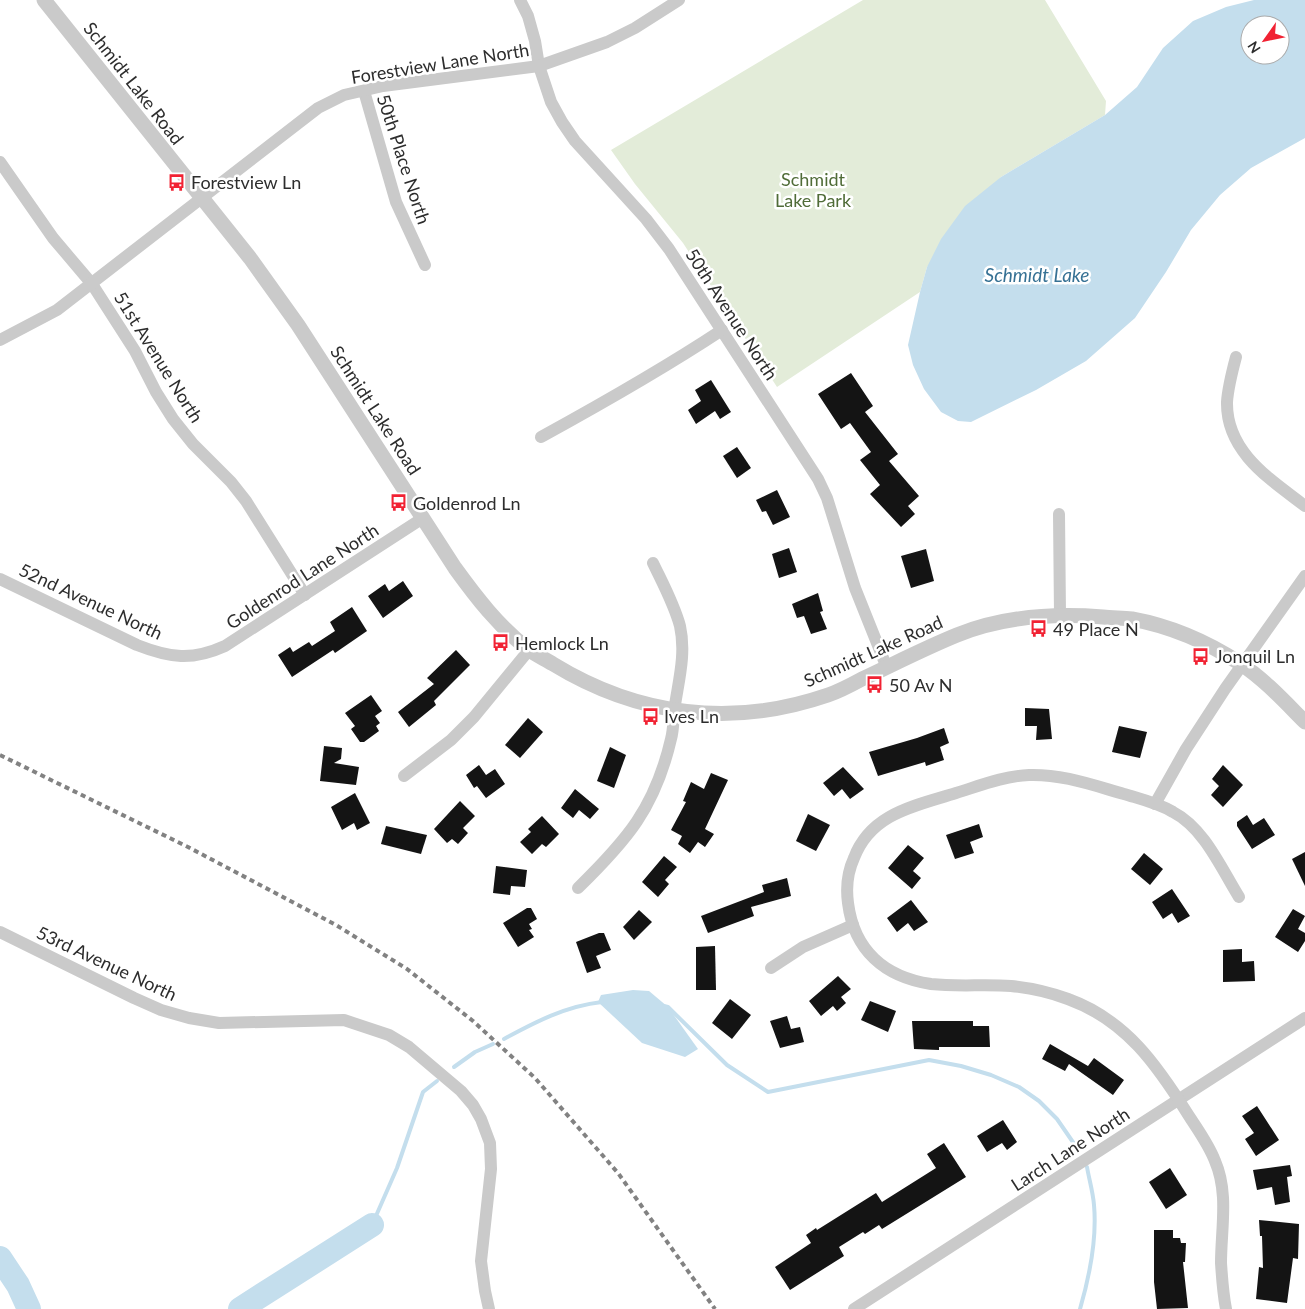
<svg xmlns="http://www.w3.org/2000/svg" width="1305" height="1309" viewBox="0 0 1305 1309" font-family="Lato,sans-serif">
<style>
.green{fill:#e3ecd9}
.water{fill:#c4deed;fill-rule:evenodd}
.lines{fill:none;stroke-linecap:round;stroke-linejoin:round}
.stream{stroke:#c4deed;stroke-width:4}
.river{stroke:#c4deed;stroke-width:24}
.building{fill:#141414}
.minor{stroke:#cacaca;stroke-width:12}
.tertiary{stroke:#cacaca;stroke-width:15}
.rail{stroke:#828282;stroke-width:4;stroke-dasharray:5 4;stroke-linecap:butt}
.labels{text-anchor:middle;dominant-baseline:central;stroke-width:5;stroke-linejoin:round;paint-order:stroke}
.street-label{font-size:18px;fill:#2d2d2d;stroke:#fff}
.park-label{font-size:18px;fill:#506c38;stroke:#fff}
.poi-label{font-size:18px;fill:#2d2d2d;stroke:#fff;text-anchor:start}
.water-label{font-size:19px;font-style:italic;fill:#367194;stroke:#fff}
</style>
<rect width="100%" height="100%" fill="#fff"/>
<polygon class="green" points="863,0 1045,0 1106,101 1105,115 1001,177 927,267 920,292 777,387 683,243 635,184 611,150"/>
<g class="water">
<path d="M1254,0H1305V138L1251,168L1220,195L1191,230L1166,272L1135,318L1086,361L1036,390L971,422L958,421L941,412L924,389L913,365L908,345L920,292L927,267L941,239L965,206L1001,177L1105,115L1137,87L1163,48L1193,21L1226,7ZM1250,25H1280V55H1250Z"/>
<polygon points="633,990 649,991 668,1007 698,1049 685,1057 642,1043 598,1002 601,995"/>
</g>
<g class="lines">
<g class="stream">
<polyline points="664,1006 668,1007 727,1065 768,1092 929,1060 961,1066 991,1075 1019,1087 1039,1101 1057,1119 1077,1148"/>
<path d="M504,1039C535,1022 566,1006 602,1002"/>
<polyline points="454,1067 475,1052 493,1044"/>
<polyline points="372,1225 397,1168 423,1092 437,1081"/>
<path d="M1080,1309C1089,1278 1097,1238 1094,1205C1093,1192 1089,1179 1087,1167"/>
</g>
<g class="river">
<polyline points="0,1258 18,1285 29,1309"/>
<polyline points="240,1309 372,1225"/>
</g>
</g>
<g class="building">
<polygon points="851,373 873,406 865,412 898,454 889,461 919,496 908,506 915,514 901,527 870,494 880,485 860,460 871,452 850,423 841,429 818,394"/>
<polygon points="711,380 731,412 720,419 715,411 696,424 688,410 701,401 695,390"/>
<polygon points="737,447 751,468 737,478 723,456"/>
<polygon points="777,490 790,517 773,525 766,511 762,512 756,500"/>
<polygon points="789,548 797,572 779,578 772,554"/>
<polygon points="926,549 934,581 911,588 901,556"/>
<polygon points="403,581 413,596 383,618 368,596 385,584 389,591"/>
<polygon points="818,593 823,611 820,612 827,629 811,634 804,616 797,618 792,604"/>
<polygon points="352,607 367,631 335,653 333,650 292,677 278,655 290,647 293,652 309,642 312,646 335,631 330,622"/>
<polygon points="456,650 470,665 434,701 436,705 409,727 398,712 434,684 427,678"/>
<polygon points="371,695 382,711 375,716 380,723 376,726 379,731 364,742 360,742 351,729 355,726 345,713"/>
<polygon points="1025,708 1049,709 1052,739 1036,740 1037,726 1025,726"/>
<polygon points="528,718 543,732 520,758 505,745"/>
<polygon points="1119,726 1147,732 1140,758 1112,752"/>
<polygon points="944,728 949,743 940,747 944,760 926,766 925,762 878,776 869,752 917,738"/>
<polygon points="324,746 342,748 341,759 334,763 359,767 356,785 320,781"/>
<polygon points="610,747 626,755 614,788 597,781"/>
<polygon points="479,765 486,775 495,769 505,784 486,798 477,786 474,788 466,775"/>
<polygon points="1223,765 1243,785 1223,807 1211,795 1219,786 1212,779"/>
<polygon points="843,767 864,789 850,799 842,789 834,796 823,783"/>
<polygon points="711,773 728,780 705,829 714,834 705,847 698,842 690,853 678,844 682,836 671,830 686,802 683,801 691,782 704,789"/>
<polygon points="575,789 599,809 590,819 579,810 573,818 561,808"/>
<polygon points="355,793 370,823 357,830 354,823 342,830 331,807"/>
<polygon points="460,801 475,816 463,828 468,833 458,844 452,839 447,843 434,829"/>
<polygon points="808,814 830,825 816,851 796,841"/>
<polygon points="1247,815 1253,825 1264,818 1275,835 1252,849 1237,826 1237,822"/>
<polygon points="542,816 559,834 546,847 542,844 532,854 520,842 531,832 528,829"/>
<polygon points="979,824 983,837 970,842 974,853 955,859 946,835"/>
<polygon points="386,826 427,835 421,854 381,844"/>
<polygon points="908,845 924,858 913,871 921,878 912,889 888,868"/>
<polygon points="1305,852 1305,886 1292,859"/>
<polygon points="1144,853 1163,869 1150,885 1131,869"/>
<polygon points="664,856 677,867 665,880 669,884 658,897 642,882"/>
<polygon points="496,866 527,870 525,887 511,886 510,895 493,893"/>
<polygon points="787,878 791,896 751,907 754,916 708,933 701,916 764,892 762,885"/>
<polygon points="1172,889 1190,916 1178,923 1172,913 1163,919 1152,902"/>
<polygon points="911,900 928,922 914,931 908,923 897,932 887,918"/>
<polygon points="527,908 531,908 537,919 529,924 532,929 529,930 534,937 518,947 503,923"/>
<polygon points="1293,909 1305,916 1298,929 1305,933 1305,941 1298,952 1275,937"/>
<polygon points="639,910 652,922 634,940 623,927"/>
<polygon points="599,933 604,933 611,950 596,956 601,968 587,973 576,942"/>
<polygon points="715,946 716,990 696,990 696,947"/>
<polygon points="1242,949 1242,962 1254,961 1255,981 1223,982 1223,950"/>
<polygon points="838,976 851,989 841,997 846,1003 837,1011 833,1006 821,1016 809,1001"/>
<polygon points="730,999 751,1015 732,1039 712,1023"/>
<polygon points="870,1001 896,1011 888,1032 861,1020"/>
<polygon points="787,1016 791,1029 800,1027 804,1042 780,1048 770,1021"/>
<polygon points="912,1021 973,1021 973,1026 989,1026 990,1047 939,1047 939,1050 914,1049"/>
<polygon points="1050,1044 1088,1066 1094,1058 1124,1080 1113,1095 1069,1064 1065,1071 1042,1059"/>
<polygon points="1257,1106 1279,1140 1256,1156 1245,1139 1254,1133 1242,1116"/>
<polygon points="1003,1120 1017,1142 1007,1150 1002,1143 987,1152 977,1136"/>
<polygon points="944,1143 966,1177 882,1229 879,1225 865,1234 863,1232 839,1247 844,1256 790,1290 775,1267 811,1243 806,1235 816,1228 817,1230 876,1193 882,1202 936,1168 927,1154"/>
<polygon points="1290,1165 1292,1176 1287,1177 1290,1202 1275,1205 1272,1187 1257,1190 1253,1170"/>
<polygon points="1170,1168 1187,1195 1166,1209 1149,1182"/>
<polygon points="1259,1220 1299,1224 1298,1259 1293,1258 1287,1303 1256,1299 1259,1267 1263,1268 1262,1236 1260,1236"/>
<polygon points="1154,1230 1173,1230 1173,1238 1180,1238 1181,1243 1186,1243 1185,1262 1183,1262 1188,1308 1157,1309 1154,1282"/>
</g>
<g class="lines">
<g class="minor">
<polyline points="520,0 528,16 535,41 539,66 551,102 562,122 575,141 646,219 669,249 818,479 827,498 855,588 887,668"/>
<polyline points="364,91 396,202 425,265"/>
<polyline points="0,162 53,238 92,284 135,351 156,392 173,419 193,444 231,482 246,501 305,595"/>
<polyline points="0,340 57,310 318,108 344,95 383,86 539,66 607,42 635,28 679,0"/>
<path d="M1236,357C1232,372 1228,387 1227,402C1226,452 1270,479 1305,506"/>
<path d="M541,437C603,403 663,369 722,330"/>
<polyline points="1059,514 1060,615"/>
<path d="M0,579L137,645C170,658 192,661 225,646L423,518"/>
<polyline points="404,776 451,740 474,717 529,650"/>
<polyline points="1155,804 1186,749 1225,689 1305,576"/>
<path d="M578,888C627,840 655,808 671,739C674,728 673,717 675,705C679,679 686,653 680,626C674,604 663,584 653,563"/>
<polyline points="0,932 134,998 161,1010 189,1018 219,1023 344,1020 389,1035 409,1047 461,1091 473,1105 481,1119 490,1143 491,1169 481,1261 485,1291 489,1309"/>
<polyline points="771,968 803,947 853,925"/>
<polyline points="854,1309 1305,1018"/>
<path d="M1226,1309C1223,1294 1222,1278 1221,1263C1221,1229 1229,1193 1215,1161C1209,1145 1198,1130 1189,1116C1157,1065 1126,1020 1068,999C1049,992 1031,988 1011,986C985,984 957,987 931,984C884,977 854,950 848,903C846,888 848,871 854,858C871,813 915,806 956,793C979,786 1004,776 1029,775C1062,774 1092,785 1124,794C1140,799 1158,803 1173,812C1204,828 1221,868 1239,897"/>
</g>
<path class="tertiary" d="M44,0L250,258L298,325L455,568C476,597 499,627 528,649C536,655 545,659 553,664C638,716 732,728 828,695C840,691 851,685 862,679C894,664 925,648 957,635C1004,616 1053,613 1103,617C1112,618 1122,618 1132,619C1170,626 1209,643 1241,664C1265,680 1285,702 1305,722"/>
<polyline class="rail" points="0,755 188,847 336,925 407,969 473,1021 535,1078 618,1173 715,1309"/>
</g>
<defs>
<symbol id="bus-bare" viewBox="-9 -9 18 18"><path d="M-5-6H5V4H4V6H2V4H-2V6H-4V4H-5ZM-3.5-4V0h7V-4ZM-3.5 1.2v1.5H-2V1.2ZM2 1.2v1.5H3.5V1.2Z" fill="#f12233" stroke="#fff" stroke-width="2.5" paint-order="stroke"/></symbol>
</defs>
<g fill-rule="evenodd">
<use href="#bus-bare" x="164" y="170" width="25" height="25"/>
<use href="#bus-bare" x="386" y="490" width="25" height="25"/>
<use href="#bus-bare" x="1026" y="616" width="25" height="25"/>
<use href="#bus-bare" x="488" y="630" width="25" height="25"/>
<use href="#bus-bare" x="1188" y="644" width="25" height="25"/>
<use href="#bus-bare" x="862" y="672" width="25" height="25"/>
<use href="#bus-bare" x="638" y="704" width="25" height="25"/>
</g>
<g class="labels">
<g class="street-label">
<text transform="translate(440 63) rotate(-9)">Forestview Lane North</text>
<text transform="translate(134 83) rotate(52)">Schmidt Lake Road</text>
<text transform="translate(404 159) rotate(72)">50th Place North</text>
<text transform="translate(732 314) rotate(57)">50th Avenue North</text>
<text transform="translate(159 357) rotate(58)">51st Avenue North</text>
<text transform="translate(376 410) rotate(57)">Schmidt Lake Road</text>
<text transform="translate(302 576) rotate(-33)">Goldenrod Lane North</text>
<text transform="translate(91 601) rotate(25)">52nd Avenue North</text>
<text transform="translate(873 651) rotate(-24)">Schmidt Lake Road</text>
<text transform="translate(107 963) rotate(25)">53rd Avenue North</text>
<text transform="translate(1070 1149) rotate(-33)">Larch Lane North</text>
</g>
<g class="park-label">
<text x="813" y="179">Schmidt<tspan x="813" dy="21">Lake Park</tspan></text>
</g>
<g class="poi-label">
<text x="191" y="182">Forestview Ln</text>
<text x="413" y="503">Goldenrod Ln</text>
<text x="1053" y="629">49 Place N</text>
<text x="515" y="643">Hemlock Ln</text>
<text x="1215" y="656">Jonquil Ln</text>
<text x="889" y="685">50 Av N</text>
<text x="664" y="716">Ives Ln</text>
</g>
<g class="water-label">
<text x="1037" y="274">Schmidt Lake</text>
</g>
</g>
<g transform="translate(1265 40) rotate(237)"><circle r="24" fill="#ffffff" stroke="#ababab"/>
<path d="M0-4L9 19L0 12L-9 19Z" fill="#f12233"/>
<text y="-8" font-size="14" font-weight="bold" text-anchor="middle" fill="#2d2d2d">N</text>
</g>
</svg>
